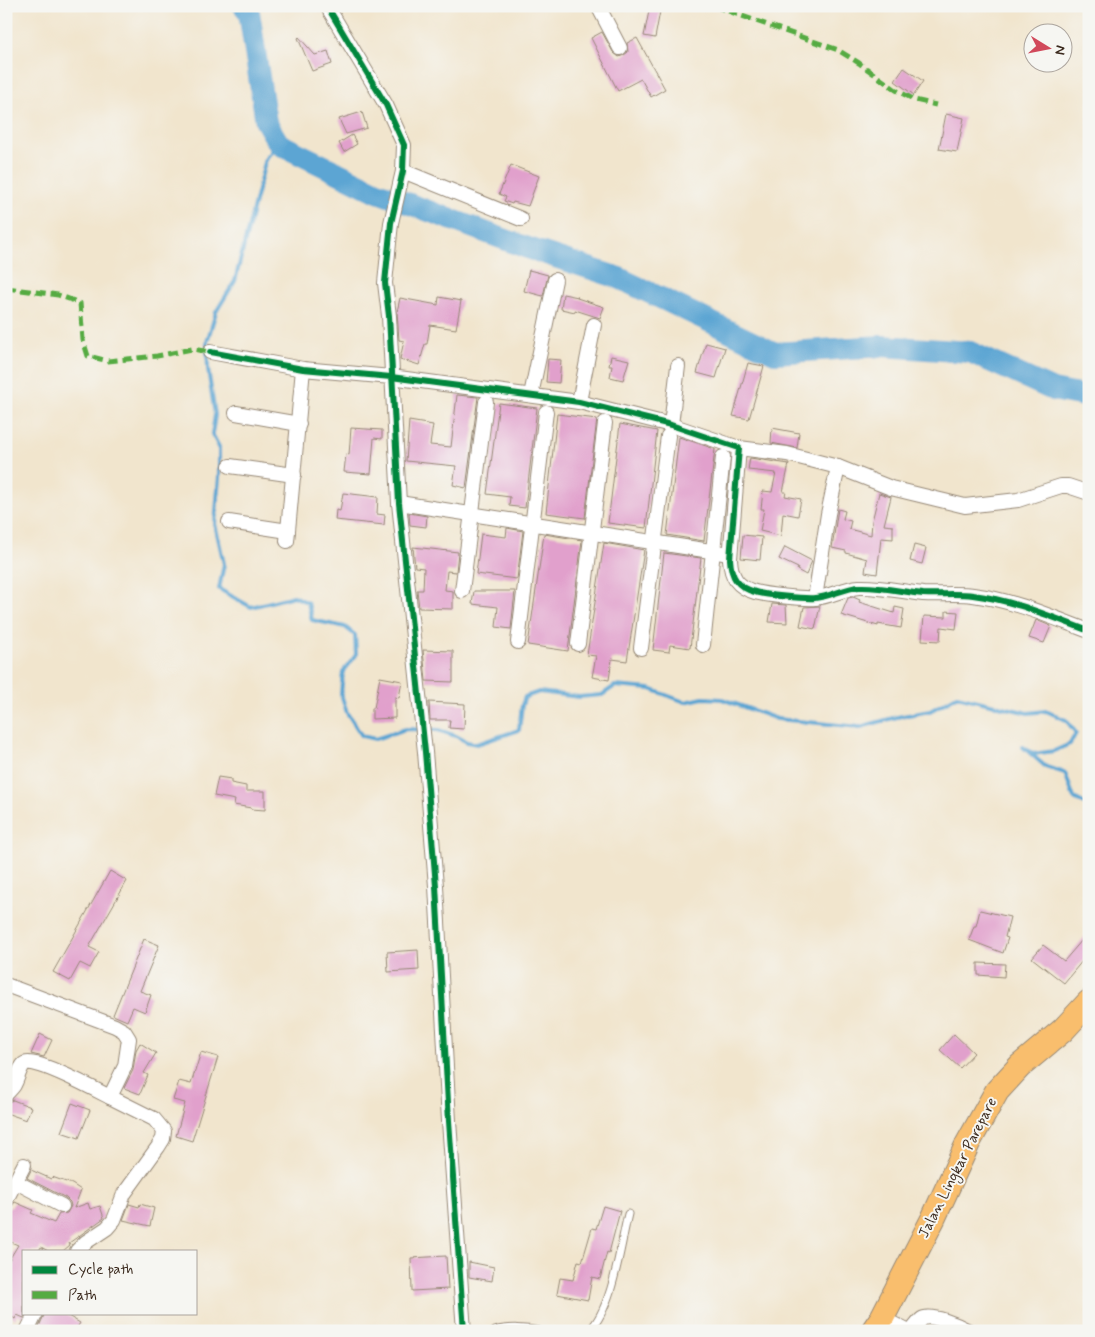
<svg xmlns="http://www.w3.org/2000/svg" width="1095" height="1337" viewBox="0 0 1095 1337" font-family="Mynerve,sans-serif">
<style>
.lines{fill:none;stroke-linecap:round;stroke-linejoin:round}
.stream{stroke:#5ba5d3;stroke-width:4}
.river{stroke:#5ba5d3;stroke-width:22}
.building{fill:#e1a0cc}
.service-casing{stroke:#968876;stroke-width:9}
.minor-casing{stroke:#968876;stroke-width:16}
.trunk-casing{stroke:#968876;stroke-width:26}
.service{stroke:#fff;stroke-width:7}
.minor{stroke:#fff;stroke-width:14}
.trunk{stroke:#f9be6d;stroke-width:24}
.quiet{stroke:#55ab43;stroke-width:5;stroke-dasharray:10 5;stroke-linecap:butt}
.cycleway-casing{stroke:#f6f6f2;stroke-width:9}
.cycleway{stroke:#00873e;stroke-width:6}
.labels{text-anchor:middle;dominant-baseline:central;stroke-width:4;stroke-linejoin:round;paint-order:stroke}
.street-label{font-size:15px;fill:#3b2a1e;stroke:#f6f6f2}
</style>
<rect width="100%" height="100%" fill="#f6f6f2"/>
<filter id="ink" filterUnits="userSpaceOnUse"><feTurbulence type="fractalNoise" baseFrequency=".02" numOctaves="2"/><feDisplacementMap in="SourceGraphic" scale="10" xChannelSelector="R" yChannelSelector="G"/><feConvolveMatrix kernelMatrix="1 2 1 2 8 2 1 2 1" color-interpolation-filters="sRGB"/></filter>
<filter id="wash" filterUnits="userSpaceOnUse"><feTurbulence type="fractalNoise" baseFrequency=".0096" numOctaves="4" result="noise"/><feDisplacementMap in="SourceGraphic" scale="20" xChannelSelector="R" yChannelSelector="G"/><feGaussianBlur stdDeviation="1.12" result="paint"/><feColorMatrix in="noise" values="0 0 0 0 0 0 0 0 0 0 0 0 0 0 0 0 0 1.4 0 .05"/><feComposite in="paint" operator="in"/></filter>
<g filter="url(#wash)">
<rect width="100%" height="100%" fill="#f1e5cd"/>
<g class="lines">
<polyline class="stream" points="279,144 266,158 235,281 216,312 207,342 208,369 215,415 212,434 219,447 219,477 215,524 224,564 219,589 251,607 294,596 308,603 312,620 345,627 355,635 356,655 343,672 341,694 347,713 362,736 375,739 406,729 438,730 456,736 467,742 477,744 519,730 522,705 525,697 539,692 579,697 602,695 615,686 650,689 685,702 703,698 722,699 777,719 860,727 897,717 930,711 957,696 1028,713 1046,711 1066,720 1076,733 1070,744 1054,751 1033,754 1023,747 1046,767 1065,773 1074,798 1089,806"/>
<polyline class="river" points="244,6 249,12 266,122 279,144 375,191 525,247 619,278 775,353 882,346 970,352 1053,390 1089,397"/>
</g>
<g id="blocks">
<g class="building">
<polygon points="650,6 661,6 655,38 644,36"/>
<polygon points="602,32 613,52 619,57 624,55 628,52 627,43 637,38 665,89 651,97 641,79 618,91 591,38"/>
<polygon points="299,37 315,55 328,51 332,64 312,71 298,38"/>
<polygon points="904,68 923,81 914,95 895,81"/>
<polygon points="362,112 367,128 346,134 339,119"/>
<polygon points="946,114 964,118 957,152 939,149"/>
<polygon points="352,135 357,144 344,152 339,143"/>
<polygon points="511,165 539,176 528,206 513,202 512,204 504,201 506,197 499,194"/>
<polygon points="529,270 548,275 543,296 524,291"/>
<polygon points="563,294 578,297 577,298 604,307 600,318 575,310 575,312 561,309"/>
<polygon points="439,297 461,301 456,329 430,325 427,344 425,344 419,365 400,359 404,341 399,340 397,312 400,298 438,305"/>
<polygon points="706,343 725,348 716,378 697,373"/>
<polygon points="611,356 629,360 623,380 610,377 612,366 609,366"/>
<polygon points="548,359 561,360 559,383 546,382"/>
<polygon points="748,363 764,366 749,419 733,416"/>
<polygon points="457,395 478,397 466,488 453,485 456,466 406,461 409,421 433,425 430,445 451,447"/>
<polygon points="499,403 537,408 525,508 509,506 510,497 487,494"/>
<polygon points="557,414 597,419 585,518 546,513"/>
<polygon points="620,424 657,431 646,528 608,523"/>
<polygon points="351,428 382,430 382,439 374,438 371,474 344,472 346,454 349,455"/>
<polygon points="772,428 799,433 797,448 771,443"/>
<polygon points="679,437 715,449 704,541 667,535"/>
<polygon points="750,458 789,464 783,492 786,492 785,496 801,499 798,516 783,513 781,536 760,531 764,509 761,509 763,491 772,492 776,473 748,470"/>
<polygon points="343,493 378,497 377,514 385,515 384,525 335,520 336,510 340,511"/>
<polygon points="879,493 891,497 884,525 893,526 893,539 881,538 877,574 865,572 867,559 846,553 846,551 832,548 838,509 845,511 843,519 851,521 849,529 871,535 872,521"/>
<polygon points="409,513 427,516 426,527 410,525"/>
<polygon points="507,528 523,531 517,579 476,574 481,534 506,537"/>
<polygon points="544,534 582,540 568,651 528,645"/>
<polygon points="743,535 762,537 760,560 741,558"/>
<polygon points="604,543 644,550 627,661 612,659 609,680 592,677 596,656 587,655"/>
<polygon points="914,545 926,548 922,564 910,561"/>
<polygon points="413,547 458,552 456,572 447,571 445,590 453,591 453,609 419,608 417,590 423,590 424,568 415,567"/>
<polygon points="785,547 812,561 806,575 797,570 798,568 779,559"/>
<polygon points="664,553 701,558 690,648 670,645 669,652 653,650"/>
<polygon points="474,591 515,591 511,629 496,627 498,607 472,604"/>
<polygon points="853,597 860,600 859,602 894,613 895,607 904,609 901,628 878,624 878,626 841,615 848,598"/>
<polygon points="772,604 786,605 787,623 769,622"/>
<polygon points="820,606 815,629 800,626 804,607"/>
<polygon points="946,611 958,612 956,629 941,627 940,641 922,640 924,616 946,617"/>
<polygon points="1036,620 1051,626 1044,643 1029,638"/>
<polygon points="423,650 453,651 453,682 426,681"/>
<polygon points="380,677 402,681 399,698 395,697 395,718 372,719 372,708 374,708"/>
<polygon points="429,702 465,704 464,729 449,728 450,720 430,720"/>
<polygon points="218,777 231,779 231,783 246,786 246,791 265,791 265,810 251,809 251,808 234,805 235,800 214,796"/>
<polygon points="110,871 127,881 89,947 99,952 90,968 80,963 70,981 53,972"/>
<polygon points="980,910 1010,917 1005,937 1008,938 1003,953 969,940 974,926 976,926"/>
<polygon points="1089,932 1089,965 1083,960 1064,983 1032,958 1043,945 1064,961"/>
<polygon points="144,939 159,945 140,991 151,995 145,1012 133,1007 127,1021 113,1015"/>
<polygon points="418,950 419,970 388,972 387,952"/>
<polygon points="978,963 1005,964 1004,977 978,975"/>
<polygon points="40,1034 52,1040 44,1057 31,1054"/>
<polygon points="954,1034 974,1053 960,1068 940,1050"/>
<polygon points="140,1043 156,1053 144,1073 148,1075 140,1094 124,1088 133,1070 136,1050"/>
<polygon points="201,1052 218,1057 192,1141 176,1136 185,1103 173,1100 179,1081 191,1084"/>
<polygon points="13,1100 31,1107 26,1120 6,1113 6,1103"/>
<polygon points="72,1103 90,1110 79,1138 61,1132"/>
<polygon points="31,1170 51,1179 52,1177 72,1184 81,1190 74,1208 88,1203 90,1209 100,1206 104,1218 69,1243 70,1245 63,1251 48,1251 41,1247 39,1251 24,1251 24,1313 26,1313 24,1318 17,1315 15,1319 6,1313 6,1265 18,1245 6,1240 6,1209 11,1207 15,1202 33,1210 31,1213 54,1223 59,1214 67,1213 71,1206 70,1202 66,1198 27,1178"/>
<polygon points="129,1204 139,1207 140,1204 154,1208 150,1226 123,1220"/>
<polygon points="603,1206 620,1211 609,1253 607,1252 600,1279 592,1277 588,1300 557,1294 560,1278 573,1280 578,1261 582,1262 592,1228 596,1229"/>
<polygon points="446,1256 448,1289 412,1291 411,1258"/>
<polygon points="469,1262 494,1267 492,1281 469,1277"/>
<polygon points="45,1313 63,1313 80,1323 75,1331 37,1331"/>
</g>
</g>
</g>
<g filter="url(#ink)">
<use href="#blocks" fill-opacity="0" stroke="#968876" stroke-width="1"/>
<g class="lines">
<defs>
<g id="service">
<path d="M495,1331C508,1327 526,1328 539,1331"/>
<path d="M589,1331C613,1307 620,1247 628,1214"/>
</g>
<g id="minor">
<polyline points="327,6 386,105 404,145 403,171 391,223 385,283 389,316 399,503 425,752 436,886 449,1121 464,1331"/>
<polyline points="598,6 620,48"/>
<polyline points="403,171 521,219"/>
<path d="M210,352L303,369L391,377L579,402L671,425L739,448L730,559C731,577 737,587 755,592C765,595 804,599 815,598C830,597 844,588 859,587C880,586 903,592 923,594C940,595 957,593 973,595C1013,600 1051,617 1089,631"/>
<polyline points="531,395 555,280"/>
<polyline points="579,402 594,325"/>
<polyline points="236,413 299,424"/>
<polyline points="671,425 678,366"/>
<polyline points="739,448 787,454 838,467 828,514 815,598"/>
<polyline points="230,466 294,475"/>
<polyline points="838,467 891,488 965,506 1018,500 1061,486 1068,486 1089,493"/>
<polyline points="399,503 730,554"/>
<polyline points="229,522 288,531"/>
<polyline points="287,541 303,369"/>
<polyline points="462,591 486,402"/>
<polyline points="518,642 546,412"/>
<polyline points="578,644 605,423"/>
<polyline points="703,645 723,457"/>
<polyline points="641,648 668,436"/>
<polyline points="6,985 115,1026 124,1031 129,1039 125,1066 110,1097 154,1119 164,1131 163,1139 158,1147 124,1194 114,1220 107,1228 86,1242 77,1251"/>
<path d="M6,1094C9,1091 12,1088 14,1085C18,1078 19,1069 24,1064C33,1056 98,1091 110,1097"/>
<polyline points="16,1182 62,1206"/>
<polyline points="6,1200 24,1165"/>
<polyline points="882,1318 907,1331"/>
<polyline points="27,1331 36,1313"/>
<path d="M911,1331C915,1328 918,1322 922,1319C931,1313 960,1326 969,1331"/>
</g>
<polyline id="trunk" points="873,1331 882,1318 933,1219 968,1143 997,1091 1020,1066 1063,1030 1089,1002"/>
</defs>
<use href="#service" class="service-casing"/>
<use href="#minor" class="minor-casing"/>
<use href="#trunk" class="trunk-casing"/>
<use href="#service" class="service"/>
<use href="#minor" class="minor"/>
<use href="#trunk" class="trunk"/>
<g class="quiet">
<polyline points="714,6 838,50 859,63 896,90 915,100 936,105"/>
<polyline points="6,288 58,295 80,303 83,340 88,356 108,361 157,356 192,349 210,352"/>
</g>
<defs>
<g id="cycleway">
<polyline points="327,6 386,105 404,145 403,171 391,223 385,283 389,316 399,503 425,752 436,886 449,1121 464,1331"/>
<path d="M210,352L303,369L391,377L579,402L671,425L739,448L730,559C731,577 737,587 755,592C765,595 804,599 815,598C830,597 844,588 859,587C880,586 903,592 923,594C940,595 957,593 973,595C1013,600 1051,617 1089,631"/>
</g>
</defs>
<use href="#cycleway" class="cycleway-casing"/>
<use href="#cycleway" class="cycleway"/>
</g>
</g>
<g class="labels">
<g class="street-label">
<text transform="translate(958 1168) rotate(-63)">Jalan Lingkar Parepare</text>
</g>
</g>
<rect width="1095" height="1337" fill="none" stroke="#f6f6f2" stroke-width="25"/>
<rect x="22" y="1250" width="175" height="65" fill="#f6f6f2" stroke="#aba49d"/>
<rect x="32" y="1266" width="25" height="8" fill="#00873e" stroke="#aba49d"/>
<text x="68" y="1274" font-size="15" fill="#3b2a1e">Cycle path</text>
<rect x="32" y="1291" width="25" height="8" fill="#55ab43" stroke="#aba49d"/>
<text x="68" y="1300" font-size="15" fill="#3b2a1e">Path</text>
<g transform="translate(1048 48) rotate(100)"><circle r="24" fill="#f6f6f2" stroke="#aba49d"/>
<path d="M0-4L9 19L0 12L-9 19Z" fill="#d1495b"/>
<text y="-8" font-size="14" font-weight="bold" text-anchor="middle" fill="#3b2a1e">N</text>
</g>
</svg>
